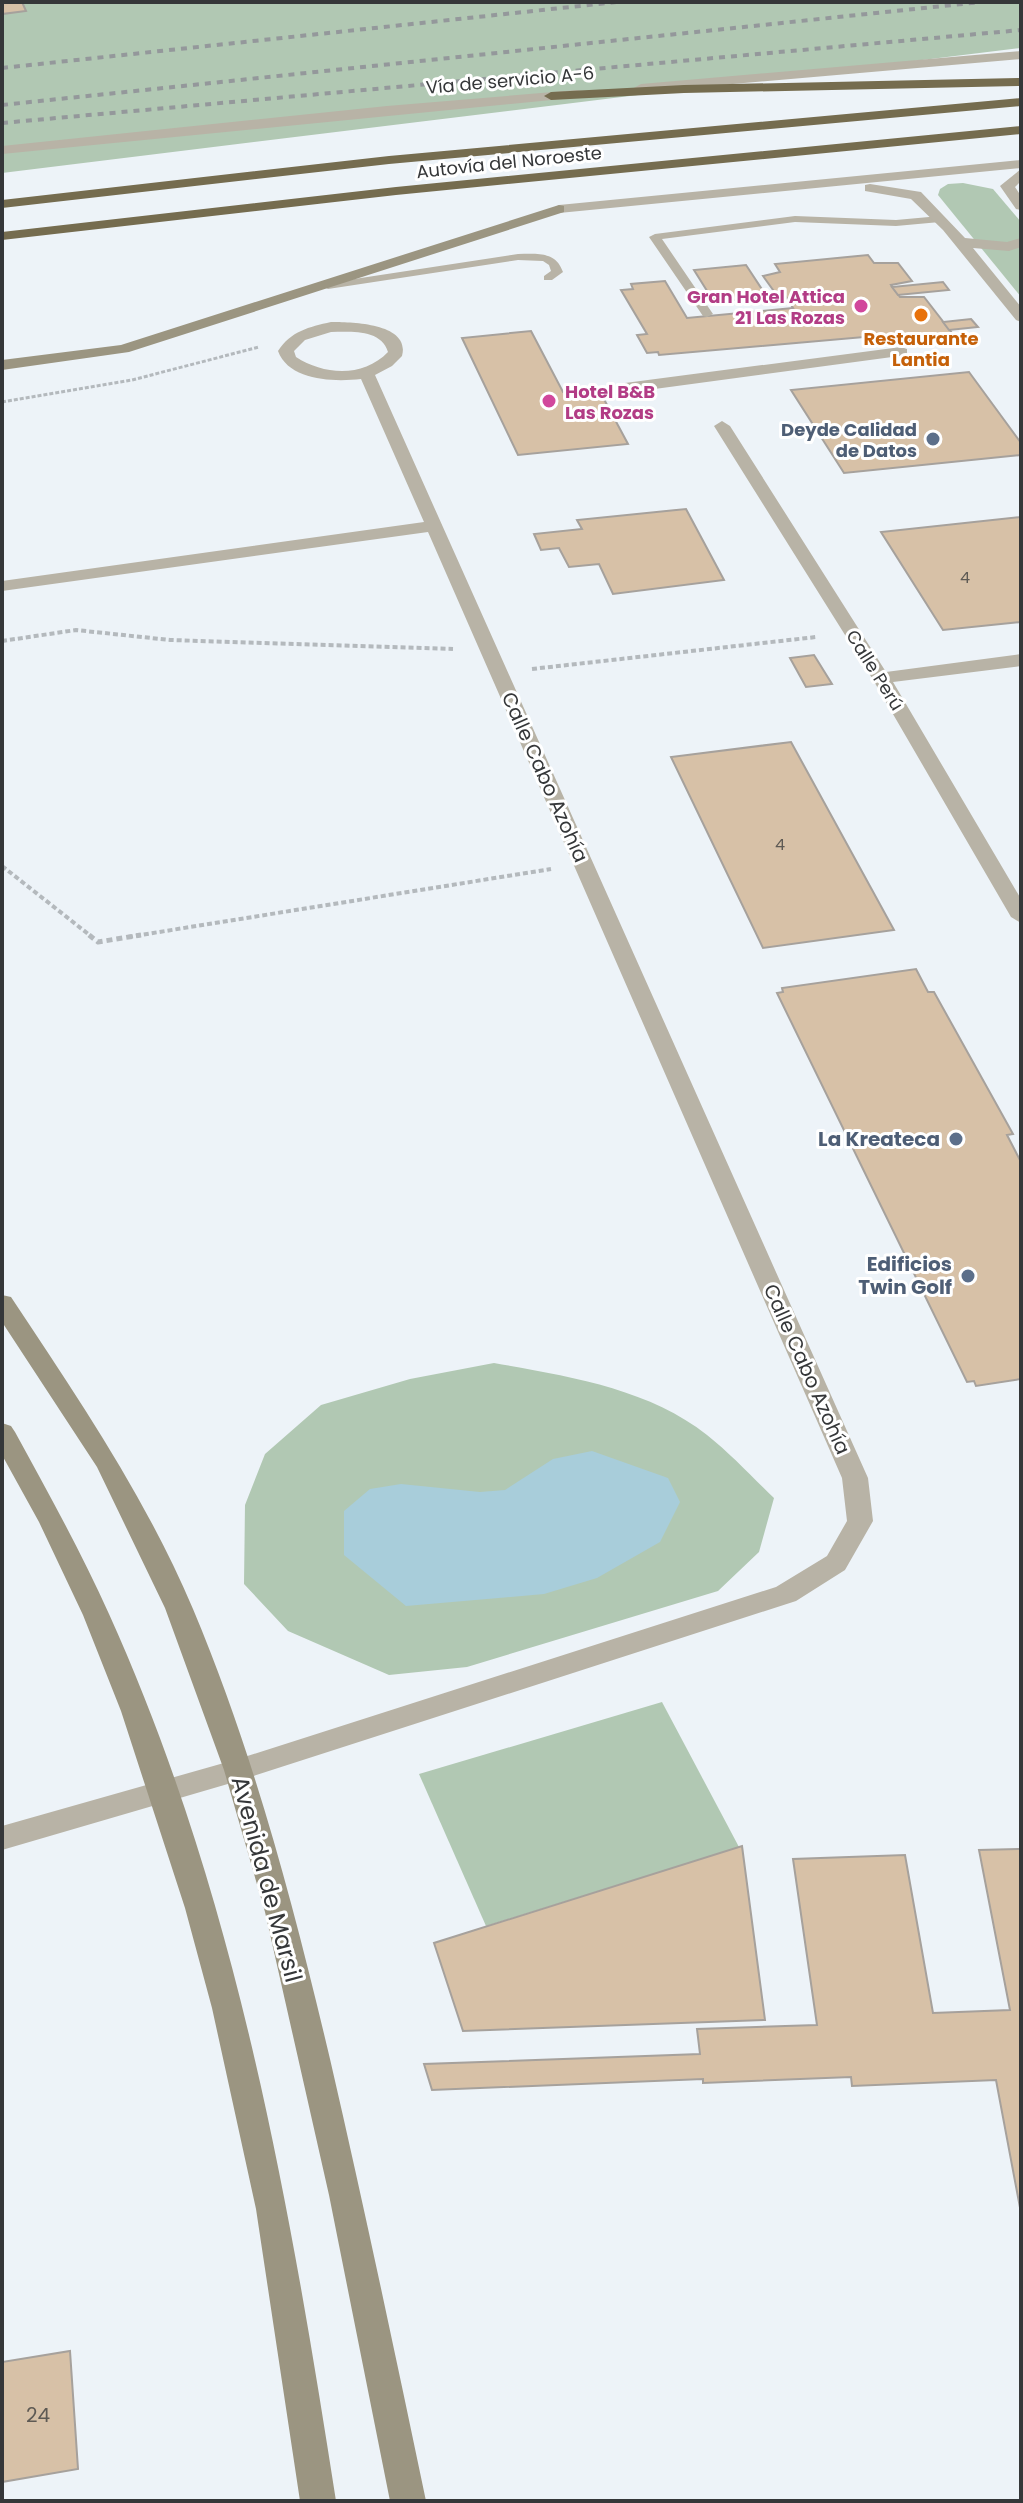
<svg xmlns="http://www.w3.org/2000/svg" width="1023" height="2503" viewBox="0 0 1023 2503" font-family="Poppins,sans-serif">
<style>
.green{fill:#b1c8b3}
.water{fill:#a8cdda}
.building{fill:#d7c1a7;stroke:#a6a19c;stroke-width:2}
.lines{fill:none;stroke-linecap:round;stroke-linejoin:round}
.path-far2{stroke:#b4b9bd;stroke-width:3;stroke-dasharray:4 2;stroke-linecap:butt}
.path-far1{stroke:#b4b9bd;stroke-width:4;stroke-dasharray:5 3;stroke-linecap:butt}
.path{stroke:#b4b9bd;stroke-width:5;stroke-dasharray:6 4;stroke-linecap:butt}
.lane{fill:#b8b3a6;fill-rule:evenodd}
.street{fill:#b8b3a6;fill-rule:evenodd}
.secondary{fill:#9b9581;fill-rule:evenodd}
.highway{fill:#756c4f;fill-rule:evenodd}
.rail{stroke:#94989b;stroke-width:4;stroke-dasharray:6 6;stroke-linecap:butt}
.hotel-dot{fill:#d1479c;stroke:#fff;stroke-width:3}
.food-dot{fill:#e8710a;stroke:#fff;stroke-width:3}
.service-dot{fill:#5c6f8a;stroke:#fff;stroke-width:3}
.labels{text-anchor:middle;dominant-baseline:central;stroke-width:6;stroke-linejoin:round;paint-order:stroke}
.number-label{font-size:16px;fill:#5e5a54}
.far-street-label{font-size:18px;fill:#353739;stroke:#fff}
.far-hotel-label{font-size:18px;font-weight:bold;fill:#b23c85;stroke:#fff;text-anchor:end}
.far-food-label{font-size:18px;font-weight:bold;fill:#c56008;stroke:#fff}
.far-service-label{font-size:18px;font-weight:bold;fill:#4e5e75;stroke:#fff;text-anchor:end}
.street-label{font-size:20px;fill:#353739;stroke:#fff}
.service-label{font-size:20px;font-weight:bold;fill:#4e5e75;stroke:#fff;text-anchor:end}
.near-number-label{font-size:20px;fill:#5e5a54}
.near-street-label{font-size:24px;fill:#353739;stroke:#fff}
</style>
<rect width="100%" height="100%" fill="#edf3f8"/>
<g class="green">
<polygon points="2,2 1021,2 1021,48 2,173"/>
<polygon points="963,183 993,189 1021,222 1021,297 938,195 940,189 948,184"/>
<path d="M494,1363C566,1376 648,1388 707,1435C731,1454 752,1477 774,1498L759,1552L718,1591L467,1667L389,1675L288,1631L244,1584L245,1505L265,1454L321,1405L410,1379Z"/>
<polygon points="662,1702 739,1847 486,1926 419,1774"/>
</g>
<polygon class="water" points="592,1451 668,1478 680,1502 660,1542 597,1578 544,1594 406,1606 344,1555 344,1511 370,1489 401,1484 480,1492 505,1490 553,1459"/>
<g class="building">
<polygon points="2,2 22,2 26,11 2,14"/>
<polygon points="868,255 874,263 898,263 912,281 891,285 900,297 924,297 952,333 948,336 875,344 864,337 659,355 658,352 647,353 637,335 647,334 621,290 633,289 631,284 665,281 687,318 793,308 785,295 776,294 763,276 780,272 775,264"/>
<polygon points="746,265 767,297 714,302 694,270"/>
<polygon points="943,282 949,290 898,295 892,287"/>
<polygon points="971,319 978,327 949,330 943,322"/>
<polygon points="531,331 563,392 598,388 628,444 518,455 462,338"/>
<polygon points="969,372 1021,443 1021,455 844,473 791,390"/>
<polygon points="686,509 724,580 613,594 599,564 569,567 559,548 541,550 534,534 582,529 577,520"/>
<polygon points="1021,517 1021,622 943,630 881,532"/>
<polygon points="814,655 832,684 806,687 790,658"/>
<polygon points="791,742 894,930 763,948 671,757"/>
<polygon points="916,969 928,992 934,992 1013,1134 1007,1135 1021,1162 1021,1379 976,1386 974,1381 967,1382 777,993 783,992 782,988"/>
<polygon points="742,1846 765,2020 463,2031 434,1943"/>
<polygon points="1021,1849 1021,2213 996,2080 852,2086 851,2077 703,2083 703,2079 432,2090 424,2064 700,2054 697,2029 817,2025 793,1859 905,1855 933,2013 1010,2010 979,1850"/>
<polygon points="70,2351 78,2469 2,2482 2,2362"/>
</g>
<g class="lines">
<polyline class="path-far2" points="2,402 132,380 259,347"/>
<g class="path-far1">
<polyline points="2,641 76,630 170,640 453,649"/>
<polyline points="532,669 816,637"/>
<polyline points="2,866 92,937"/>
<polyline points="128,937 551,869"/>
</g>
<polyline class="path" points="89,935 98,942 141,935"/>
<g class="lane">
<polygon points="795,216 896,220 940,216 945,219 940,222 896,226 795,222 662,239 713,314 707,317 703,316 649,237 655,234"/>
<path d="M518,254C537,254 556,251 563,272L552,280H544V276L551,271L549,265L543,261L518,260L328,289L322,286L328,283Z"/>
</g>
<g class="street">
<polygon points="1021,51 1021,59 641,92 634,88 641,84"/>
<polygon points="577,90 582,91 582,97 2,154 2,146 387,106"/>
<polygon points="1021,160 1021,168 559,213 552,209 559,205"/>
<polygon points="1021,169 1021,181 1015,187 1021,196 1021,210 1016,209 1000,186"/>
<polygon points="870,184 921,192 965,238 1007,242 1021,238 1021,247 1009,251 973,248 1021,307 1021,322 1016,320 943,230 911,199 865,191 865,185"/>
<path d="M331,322C351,322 411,323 402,356L392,366L375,375L868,1478L873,1521L845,1570L796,1601L238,1781L2,1850V1826L238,1759L776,1587L827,1556L847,1521L842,1478L428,532L2,591V581L424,522L361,379C334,382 289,381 278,351C291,331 309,327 331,322ZM331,332C351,332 381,329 388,352C363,378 324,375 296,357L294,351L305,340Z"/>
<polygon points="901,347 907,349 907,355 625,393 617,388 625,383"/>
<polygon points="722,421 730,426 886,672 1021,654 1021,666 893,682 1021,899 1021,923 1011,917 872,678 714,426"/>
</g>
<g class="secondary">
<polygon points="559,205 564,206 564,212 129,352 2,370 2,360 121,345"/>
<path d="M2,1295L11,1297C78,1398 145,1496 193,1609C254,1754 294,1907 330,2059C364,2206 395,2353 426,2501H390L329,2195L265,1912L224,1770L165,1608L97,1467L2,1322Z"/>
<path d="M2,1423L11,1426L15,1432C48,1492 81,1552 109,1614C236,1895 289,2199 336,2501H300L256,2209L212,2008L185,1908L121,1711L83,1615L39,1522L2,1455Z"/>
</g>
<g class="highway">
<polygon points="1021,78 1021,86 684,93 551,100 544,96 551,92 684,85"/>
<polygon points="1021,98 1021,106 389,164 2,208 2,200 389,156"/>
<polygon points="1021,126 1021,134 396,195 2,240 2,232 396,187"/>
</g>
<g class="rail">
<polyline points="2,68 617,2"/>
<polyline points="2,105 981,2"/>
<polyline points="2,123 1021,30"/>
</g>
</g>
<g class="hotel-dot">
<circle cx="861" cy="306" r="8"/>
<circle cx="549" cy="401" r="8"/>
</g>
<circle class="food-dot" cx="921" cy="315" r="8"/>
<g class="service-dot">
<circle cx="933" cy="439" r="8"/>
<circle cx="956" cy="1139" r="8"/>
<circle cx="968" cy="1276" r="8"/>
</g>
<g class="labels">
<g class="number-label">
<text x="965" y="577">4</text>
<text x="780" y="844">4</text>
</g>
<g class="far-street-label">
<text transform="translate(510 80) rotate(-5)">Vía de servicio A-6</text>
<text transform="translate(509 162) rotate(-6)">Autovía del Noroeste</text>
<text transform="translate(875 670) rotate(58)">Calle Perú</text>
</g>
<g class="far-hotel-label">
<text x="845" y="296">Gran Hotel Attica<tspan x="845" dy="21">21 Las Rozas</tspan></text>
<text x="565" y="391" text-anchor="start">Hotel B&amp;B<tspan x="565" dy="21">Las Rozas</tspan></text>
</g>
<g class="far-food-label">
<text x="921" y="338">Restaurante<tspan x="921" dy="21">Lantia</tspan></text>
</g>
<g class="far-service-label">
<text x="917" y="429">Deyde Calidad<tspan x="917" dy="21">de Datos</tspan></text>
</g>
<g class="street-label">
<text transform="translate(545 777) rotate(66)">Calle Cabo Azohía</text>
<text transform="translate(807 1369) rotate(66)">Calle Cabo Azohía</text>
</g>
<g class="service-label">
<text x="940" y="1139">La Kreateca</text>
<text x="952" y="1264">Edificios<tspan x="952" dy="23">Twin Golf</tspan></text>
</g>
<g class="near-number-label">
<text x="38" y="2415">24</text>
</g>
<g class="near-street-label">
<text transform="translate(267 1879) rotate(75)">Avenida de Marsil</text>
</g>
</g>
<rect width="1023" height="2503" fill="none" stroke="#353739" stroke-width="8"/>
</svg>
